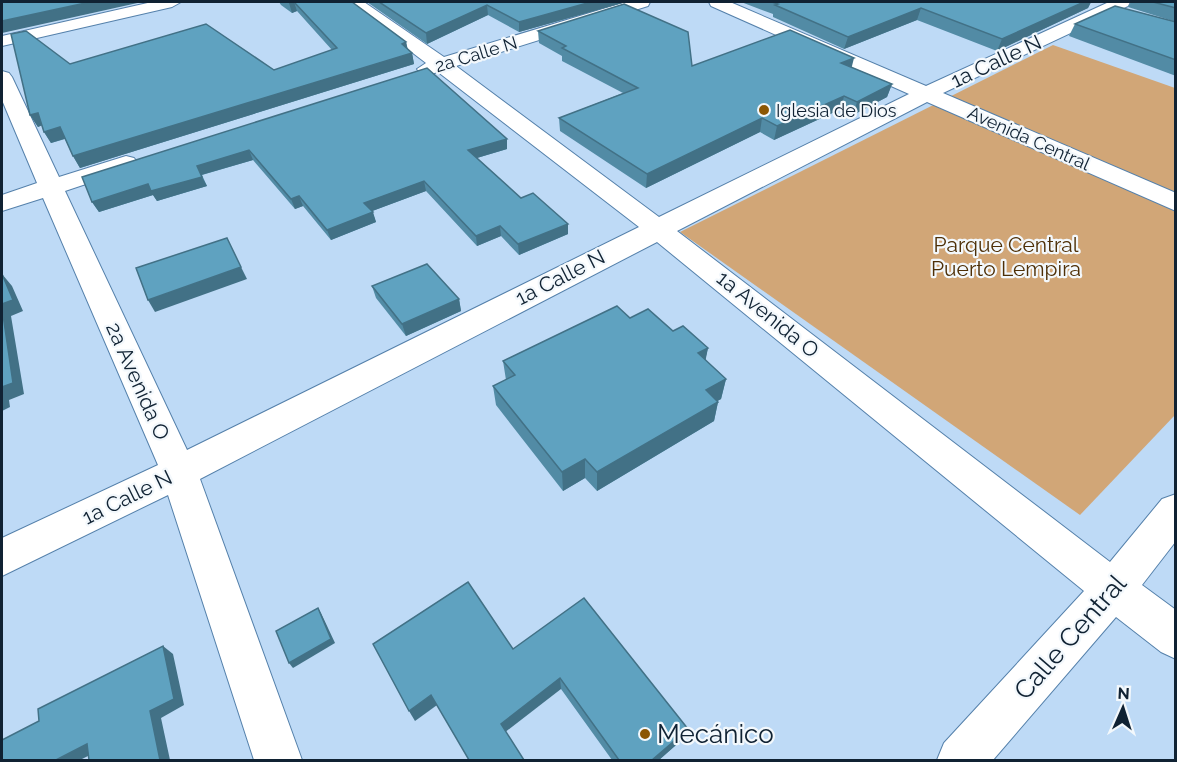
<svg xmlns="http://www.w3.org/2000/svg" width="1177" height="762" viewBox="0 0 1177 762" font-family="Raleway,sans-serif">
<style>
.green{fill:#d1a677}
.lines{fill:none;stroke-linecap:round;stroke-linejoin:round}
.minor-casing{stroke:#5581ab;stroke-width:2}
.minor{fill:#fff;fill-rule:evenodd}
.wall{fill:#528ba5}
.shaded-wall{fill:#427186}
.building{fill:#5fa2c0;stroke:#427186;stroke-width:1.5}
.poi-dot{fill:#8b5705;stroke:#f3f8fc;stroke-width:2}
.labels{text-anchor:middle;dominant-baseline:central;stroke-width:4.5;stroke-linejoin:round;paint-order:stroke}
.far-street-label{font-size:18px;fill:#102233;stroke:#f3f8fc}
.far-poi-label{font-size:18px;fill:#102233;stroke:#f3f8fc;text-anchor:start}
.street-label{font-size:21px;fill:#102233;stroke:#f3f8fc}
.park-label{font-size:21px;fill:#4e2f06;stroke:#f3f8fc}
.near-street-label{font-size:26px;fill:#102233;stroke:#f3f8fc}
.near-poi-label{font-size:26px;fill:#102233;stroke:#f3f8fc;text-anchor:start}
</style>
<rect width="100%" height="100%" fill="#bedaf6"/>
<polygon class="green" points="1053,45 1175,88 1175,415 1080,515 680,232"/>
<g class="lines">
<defs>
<g id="minor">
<polygon points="152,2 181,2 172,7 2,46 2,36"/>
<polygon points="346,2 364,2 444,57 626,2 650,2 648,6 456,66 659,217 909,94 711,6 709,2 730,2 926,86 1109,2 1130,2 1128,6 943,93 1176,193 1176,211 927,102 677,231 1110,562 1162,499 1176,494 1176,541 1142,585 1176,610 1176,659 1161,652 1116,617 993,760 937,760 944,743 1084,591 657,242 200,479 302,760 254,760 168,495 2,576 2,538 158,465 43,198 2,211 2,195 37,183 2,100 2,71 9,73 12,77 59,177 126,156 134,158 138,163 134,168 65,191 187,450 639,227 438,72 427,75 420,73 417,69 426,63"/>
</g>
</defs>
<use href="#minor" class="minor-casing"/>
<use href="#minor" class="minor"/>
</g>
<g class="wall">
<polygon points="279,2 352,2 406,42 408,50 412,53 414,64 80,168 73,156 65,139 51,143 44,132 42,125 38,127 30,115 70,64 274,70 332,50 297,11 292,13 281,5"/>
<polygon points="367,2 626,2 519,32 488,15 427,44"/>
<polygon points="741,2 1091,2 1088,8 997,51 917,20 844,49 773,17 773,14"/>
<polygon points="1131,2 1176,2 1176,22 1128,7"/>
<polygon points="1176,22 1176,76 1069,36 1075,24"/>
<polygon points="538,31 692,66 851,67 892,84 887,97 853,115 841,109 774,140 760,132 646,188 560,131 559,118 623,93 562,61 562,56 539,43"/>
<polygon points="427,68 507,149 477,158 521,198 568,234 519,255 501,236 477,246 426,191 372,211 376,222 331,240 303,206 295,209 253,160 202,175 207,186 157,201 153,195 99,212 92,202"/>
<polygon points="372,286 459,299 461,311 406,336 376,298"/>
<polygon points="630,318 673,331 708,348 705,360 726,379 721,399 717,401 718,402 714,421 597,491 585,478 563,491 496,405 493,386 506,380 503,361"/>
<polygon points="513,649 684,738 659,760 612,760 561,689 437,705 415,721"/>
</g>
<g class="shaded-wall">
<polygon points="90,2 142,2 2,33 2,21"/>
<polygon points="294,2 297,11 292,13 289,3"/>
<polygon points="591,2 626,2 519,32 519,22"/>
<polygon points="1084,2 1091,2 1088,8 997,51 1002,39"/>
<polygon points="487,5 488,15 427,44 426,33"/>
<polygon points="921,8 917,20 844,49 848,37"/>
<polygon points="406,42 408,52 402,44"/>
<polygon points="412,53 414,64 80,168 73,156"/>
<polygon points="854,58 851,70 841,63"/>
<polygon points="892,84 887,97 853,115 857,102"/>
<polygon points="844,96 841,109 774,140 777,126"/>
<polygon points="38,113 45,124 38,127 30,115"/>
<polygon points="762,118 760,132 646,188 647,174"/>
<polygon points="60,127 67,138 51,143 44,132"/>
<polygon points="507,139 507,149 470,160 468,150"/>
<polygon points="249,150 253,160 201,175 197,166"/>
<polygon points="202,177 207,186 157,201 153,195 99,212 92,202 148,184"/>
<polygon points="424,181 426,191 367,213 364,203"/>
<polygon points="299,196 303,206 295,209 291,199"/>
<polygon points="373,212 376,222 331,240 327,230"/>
<polygon points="568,224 568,234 519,255 518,244"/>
<polygon points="500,226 501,236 477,246 476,236"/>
<polygon points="241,267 247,279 155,312 148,300"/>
<polygon points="2,274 12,286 23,311 11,316 24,394 9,400 10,407 2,411"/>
<polygon points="459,299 461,311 406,336 402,324"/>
<polygon points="708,348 704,368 698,353"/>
<polygon points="726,379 721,399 702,410 706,390"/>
<polygon points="718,402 714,421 597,491 597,472"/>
<polygon points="585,459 585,478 563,491 562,472"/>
<polygon points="318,608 321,613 335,643 293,668 289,663"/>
<polygon points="163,646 173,654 184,705 161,718 170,760 159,760 150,711"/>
<polygon points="560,678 561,689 504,733 501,724"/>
<polygon points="431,695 437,705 415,721 409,711"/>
<polygon points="688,729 684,738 659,760 652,760"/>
<polygon points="87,744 100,750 80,760 56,760"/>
</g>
<g class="building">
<polygon points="2,2 90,2 2,21"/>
<polygon points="294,2 352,2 406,42 402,44 412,53 73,156 60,127 44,132 38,113 30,115 11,34 26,31 70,64 206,24 274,70 337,48"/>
<polygon points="379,2 591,2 519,22 487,5 426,33"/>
<polygon points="772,2 1084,2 1002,39 921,8 848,37 775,5 778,4"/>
<polygon points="1153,2 1176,2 1176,8"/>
<polygon points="624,4 688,32 692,66 790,30 854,58 841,63 892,84 857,102 844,96 777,126 762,118 647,174 559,118 638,88 562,48 566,46 538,31"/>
<polygon points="1115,6 1176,22 1176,60 1075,24"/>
<polygon points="427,68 507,139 468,150 521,198 533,193 568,224 518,244 500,226 476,236 424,181 364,203 373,212 327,230 299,196 291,199 249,150 197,166 202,177 151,191 148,184 92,202 82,177"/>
<polygon points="227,238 241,267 148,300 136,268"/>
<polygon points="427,264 459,299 402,324 372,286"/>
<polygon points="2,274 13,300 2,304"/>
<polygon points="617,306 630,318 648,309 673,331 683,326 708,348 698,353 726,379 706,390 718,402 597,472 585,459 562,472 493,386 515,375 503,361"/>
<polygon points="2,308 13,383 2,387"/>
<polygon points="468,582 513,649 584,598 688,729 652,760 619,760 560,678 501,724 524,760 469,760 431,695 409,711 373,644"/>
<polygon points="318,608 331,639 289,663 276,631"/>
<polygon points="163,646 174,699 150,711 160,760 89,760 87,744 56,760 2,760 2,740 39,721 38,709"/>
</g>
<g class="poi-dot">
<circle cx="764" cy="110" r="6"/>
<circle cx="645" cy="734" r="6"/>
</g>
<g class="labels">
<g class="far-street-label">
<text transform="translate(476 54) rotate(-17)">2a Calle N</text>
<text transform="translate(1029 138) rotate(24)">Avenida Central</text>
</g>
<g class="far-poi-label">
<text x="776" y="110">Iglesia de Dios</text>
</g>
<g class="street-label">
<text transform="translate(996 61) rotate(-25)">1a Calle N</text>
<text transform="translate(560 277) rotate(-27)">1a Calle N</text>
<text transform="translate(768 314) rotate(39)">1a Avenida O</text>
<text transform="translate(138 381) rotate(66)">2a Avenida O</text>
<text transform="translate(127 497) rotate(-26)">1a Calle N</text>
</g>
<g class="park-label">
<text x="1006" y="244">Parque Central<tspan x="1006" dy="24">Puerto Lempira</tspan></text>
</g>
<g class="near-street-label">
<text transform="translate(1070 637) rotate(-49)">Calle Central</text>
</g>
<g class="near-poi-label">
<text x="657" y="734">Mecánico</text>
</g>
</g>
<rect width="1177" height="762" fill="none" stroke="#102233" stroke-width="6"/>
<g transform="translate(1123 708) rotate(3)" stroke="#f3f8fc" stroke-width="4.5" paint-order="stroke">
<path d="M0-4.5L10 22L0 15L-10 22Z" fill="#102233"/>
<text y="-9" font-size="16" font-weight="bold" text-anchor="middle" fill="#102233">N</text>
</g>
</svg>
